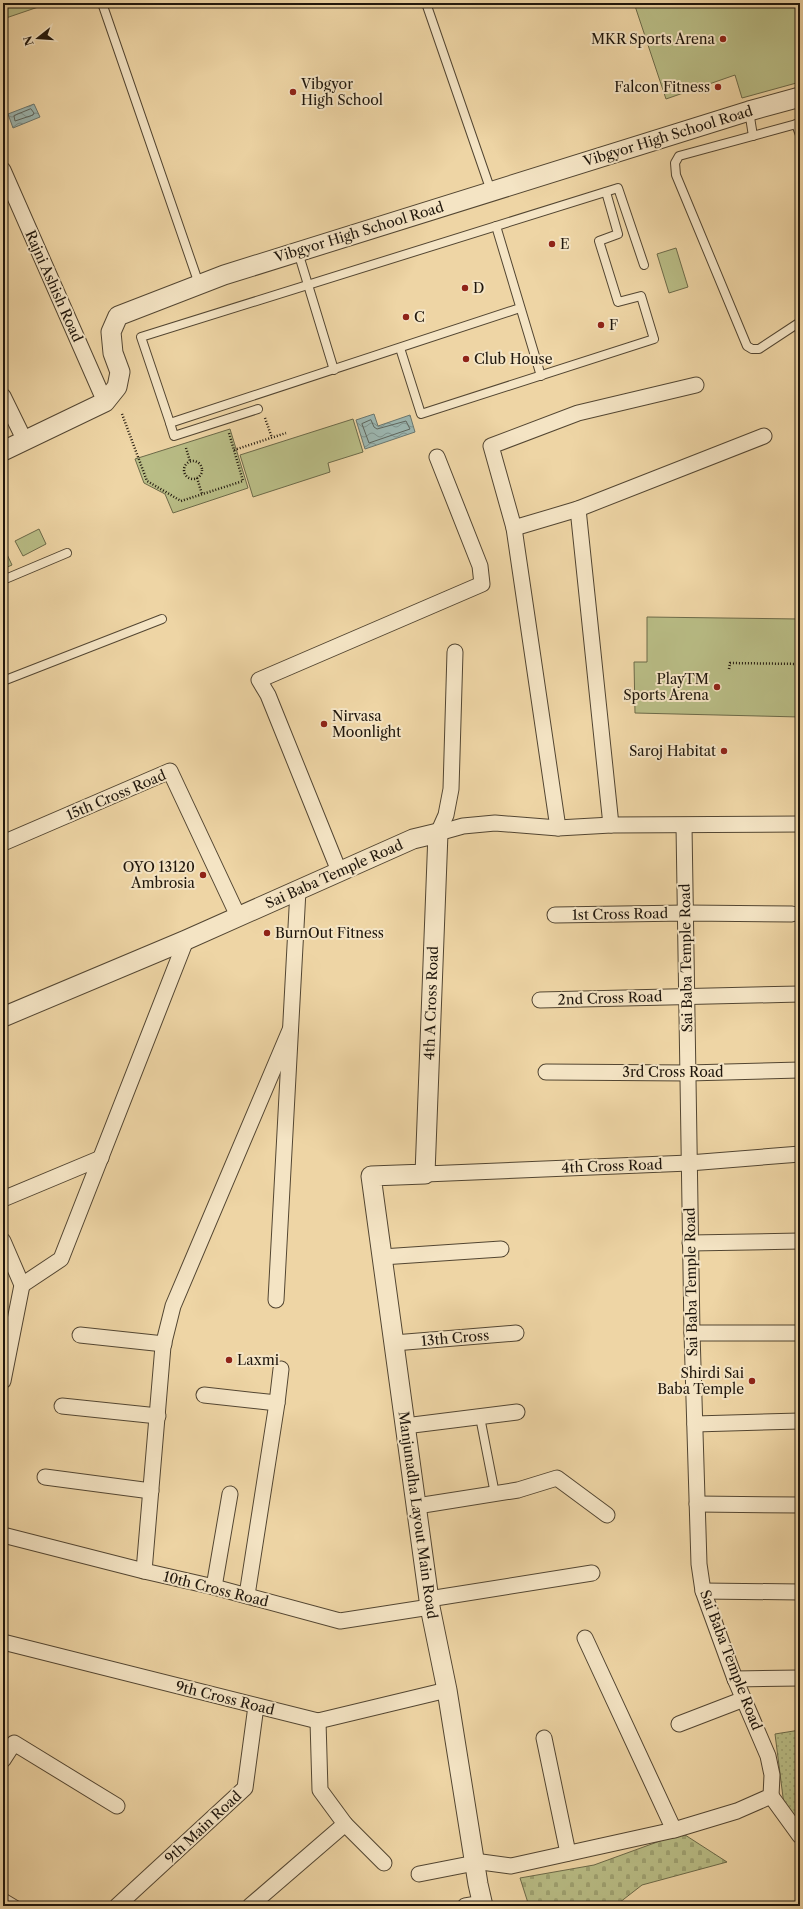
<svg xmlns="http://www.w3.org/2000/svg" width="803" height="1909" viewBox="0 0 803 1909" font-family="'Libre Caslon Text',serif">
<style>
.grass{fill:url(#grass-dots);stroke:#6c6a49}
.cemetery{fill:url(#cemetery-stones);stroke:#6c6a49}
.park{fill:#b9bd86;stroke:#6c6a49}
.water{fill:url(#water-waves);stroke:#6a766e}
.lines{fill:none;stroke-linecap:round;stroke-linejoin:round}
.shore{stroke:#5e665e;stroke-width:1}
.service-casing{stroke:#534632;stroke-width:10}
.minor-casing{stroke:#534632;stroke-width:17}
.tertiary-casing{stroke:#534632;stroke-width:21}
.path{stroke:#1f160c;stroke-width:2.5;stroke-dasharray:1 2;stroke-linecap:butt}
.service{stroke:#f4e4c4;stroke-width:8}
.minor{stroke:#f4e4c4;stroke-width:15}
.tertiary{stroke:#f4e4c4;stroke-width:19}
.poi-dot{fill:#8f2418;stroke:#f4e4c4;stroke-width:1.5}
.labels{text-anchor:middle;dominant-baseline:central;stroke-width:4;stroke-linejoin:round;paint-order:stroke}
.poi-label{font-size:14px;fill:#1f160c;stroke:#f4e4c4;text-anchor:start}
.street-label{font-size:14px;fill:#1f160c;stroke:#f4e4c4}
</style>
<defs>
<pattern id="grass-dots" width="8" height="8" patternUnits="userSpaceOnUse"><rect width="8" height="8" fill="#b9bd86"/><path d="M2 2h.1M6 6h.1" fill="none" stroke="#9fa272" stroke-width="1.8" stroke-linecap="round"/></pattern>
<pattern id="cemetery-stones" width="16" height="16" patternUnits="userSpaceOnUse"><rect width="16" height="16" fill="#b9bd86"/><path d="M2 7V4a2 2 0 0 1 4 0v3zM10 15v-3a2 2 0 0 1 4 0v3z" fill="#9fa272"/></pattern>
<pattern id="water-waves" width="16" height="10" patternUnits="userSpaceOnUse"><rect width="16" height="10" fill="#9cb6b0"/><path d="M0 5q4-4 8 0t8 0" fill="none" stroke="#7f938e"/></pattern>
</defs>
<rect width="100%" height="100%" fill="#eed5a5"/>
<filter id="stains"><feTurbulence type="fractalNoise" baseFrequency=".005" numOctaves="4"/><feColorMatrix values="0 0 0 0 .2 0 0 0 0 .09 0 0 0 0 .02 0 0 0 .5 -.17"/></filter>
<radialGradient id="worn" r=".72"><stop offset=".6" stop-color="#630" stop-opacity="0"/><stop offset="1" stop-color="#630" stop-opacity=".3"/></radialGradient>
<polygon class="grass" points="800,1730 800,1824 784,1805 775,1734"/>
<polygon class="cemetery" points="682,1833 727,1862 642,1885 615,1906 529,1906 520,1878 594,1865"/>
<g class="park">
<polygon points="3,3 50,3 3,19"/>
<polygon points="634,3 800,3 800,82 742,98 735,75 666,99"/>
<polygon points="676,248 688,287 669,293 657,254"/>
<polygon points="353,419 363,452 328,463 330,472 253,497 240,455"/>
<polygon points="230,429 248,488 173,513 165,494 144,483 135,459"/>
<polygon points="39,529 46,544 23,556 15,541"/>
<polygon points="3,546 12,565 3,569"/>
<polygon points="647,617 800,619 800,717 635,713 634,662 647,662"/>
</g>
<g class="water">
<polygon points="34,104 40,117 13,128 8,114"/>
<polygon points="374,414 378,426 410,415 415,432 365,449 356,420"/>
</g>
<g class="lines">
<g class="shore">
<polygon points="31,109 34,113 33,115 15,121 14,116"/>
<polygon points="371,420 374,427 377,429 406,421 410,429 369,443 362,424"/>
</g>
<defs>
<g id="service">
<polyline points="102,3 199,284"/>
<polyline points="426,3 491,191"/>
<polyline points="749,111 753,136"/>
<polyline points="800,123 679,156 675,163 676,175 747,346 752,349 759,349 800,322"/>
<polyline points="796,124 800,135"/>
<polyline points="496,226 541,376"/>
<polyline points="298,252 334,370"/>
<polyline points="520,308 170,423 141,337 618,188 644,265"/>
<polyline points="400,348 421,414 654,339 641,296 618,302 599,241 618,234 606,192"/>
<polyline points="170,423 174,436 258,409"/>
<polyline points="3,580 67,553"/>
<polyline points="3,681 162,619"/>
<polyline points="480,1417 495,1494"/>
<polyline points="3,1897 18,1906"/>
</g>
<g id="minor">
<polyline points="3,170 105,402"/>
<polyline points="3,396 25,441"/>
<polyline points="578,509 611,825"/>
<polyline points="514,528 578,509 764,436"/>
<polyline points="558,828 514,528 491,446 578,413 696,385"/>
<polyline points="438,833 463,826 495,823 558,828 611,825 800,824"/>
<polyline points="438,833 446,815 451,789 455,652"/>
<polyline points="3,843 170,771 238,916"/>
<polyline points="339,871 268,695 259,680 482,584 480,566 437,457"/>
<polyline points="555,915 686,913 792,914"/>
<polyline points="540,1000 800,994"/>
<polyline points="546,1072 688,1073 800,1070"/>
<polyline points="425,1174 689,1163 800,1154"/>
<polyline points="3,1199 101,1158"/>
<polyline points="3,1241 22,1285 3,1381"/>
<polyline points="690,1243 800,1241"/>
<polyline points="382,1257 501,1249"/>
<polyline points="22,1285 61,1259 186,940"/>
<polyline points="276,1300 298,890"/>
<polyline points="692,1333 800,1333"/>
<polyline points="80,1335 164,1344"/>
<polyline points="394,1343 516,1333"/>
<polyline points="204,1395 277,1403"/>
<polyline points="62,1406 158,1416"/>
<polyline points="695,1424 800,1421"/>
<polyline points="405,1426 517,1412"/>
<polyline points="45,1477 151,1491"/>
<polyline points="697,1504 800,1505"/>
<polyline points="417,1506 518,1490 557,1478 607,1515"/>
<polyline points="3,1535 144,1571 214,1587 340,1621 430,1607"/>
<polyline points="144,1571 163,1346 173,1306 290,1030"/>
<polyline points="214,1587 230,1494"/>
<polyline points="703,1591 800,1592"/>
<polyline points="247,1595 277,1403 281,1369"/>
<polyline points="429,1599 592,1573"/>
<polyline points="585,1638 674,1830"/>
<polyline points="3,1642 318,1721 447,1690"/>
<polyline points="735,1679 800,1678"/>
<polyline points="679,1724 744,1699"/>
<polyline points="544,1738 568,1853"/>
<polyline points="3,1760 14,1743 117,1806"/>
<polyline points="771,1796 800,1836"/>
<polyline points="345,1824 384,1863"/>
<polyline points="474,1861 511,1866 674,1830 737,1811 771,1796 772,1775 768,1756 735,1679 703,1591 699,1564 692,1333 684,826"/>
<polyline points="419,1874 475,1863"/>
<polyline points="117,1906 245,1788 256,1706"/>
<polyline points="250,1906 345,1824 320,1790 318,1721"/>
<polyline points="465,1906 483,1903"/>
</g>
<g id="tertiary">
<polyline points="3,451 105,402 117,387 120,372 113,353 111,332 118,316 224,275 749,111 800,97"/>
<polyline points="3,1017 186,940 413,839 438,833 425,1174 371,1176 430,1607 447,1690 478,1884 483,1906"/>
</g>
</defs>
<use href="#service" class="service-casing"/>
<use href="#minor" class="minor-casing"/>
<use href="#tertiary" class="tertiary-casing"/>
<g class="path">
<polyline points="122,414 147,481 181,501 243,481 229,433"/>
<polyline points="265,418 272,438"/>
<polyline points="186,448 190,461"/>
<polyline points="234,450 286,433"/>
<circle cx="193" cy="470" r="9"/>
<polyline points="197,478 202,494"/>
<polyline points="729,669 730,663 800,664"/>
</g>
<use href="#service" class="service"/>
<use href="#minor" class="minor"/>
<use href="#tertiary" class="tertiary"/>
</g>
<g class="poi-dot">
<circle cx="723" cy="39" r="4"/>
<circle cx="718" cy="87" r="4"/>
<circle cx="293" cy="92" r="4"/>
<circle cx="552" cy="244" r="4"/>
<circle cx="465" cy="288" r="4"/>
<circle cx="406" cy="317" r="4"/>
<circle cx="601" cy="325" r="4"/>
<circle cx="466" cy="359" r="4"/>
<circle cx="717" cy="687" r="4"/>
<circle cx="324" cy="724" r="4"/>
<circle cx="724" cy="751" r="4"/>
<circle cx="203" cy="875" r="4"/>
<circle cx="267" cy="933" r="4"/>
<circle cx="229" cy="1360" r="4"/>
<circle cx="752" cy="1381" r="4"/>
</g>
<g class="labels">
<g class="poi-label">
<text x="715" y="39" text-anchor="end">MKR Sports Arena</text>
<text x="301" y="84">Vibgyor<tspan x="301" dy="16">High School</tspan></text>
<text x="710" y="87" text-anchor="end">Falcon Fitness</text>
<text x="560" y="244">E</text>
<text x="473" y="288">D</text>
<text x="414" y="317">C</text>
<text x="609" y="325">F</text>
<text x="474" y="359">Club House</text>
<text x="709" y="679" text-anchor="end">PlayTM<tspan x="709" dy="16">Sports Arena</tspan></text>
<text x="332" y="716">Nirvasa<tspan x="332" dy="16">Moonlight</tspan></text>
<text x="716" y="751" text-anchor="end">Saroj Habitat</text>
<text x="195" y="867" text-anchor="end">OYO 13120<tspan x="195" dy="16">Ambrosia</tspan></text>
<text x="275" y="933">BurnOut Fitness</text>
<text x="237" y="1360">Laxmi</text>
<text x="744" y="1373" text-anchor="end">Shirdi Sai<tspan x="744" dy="16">Baba Temple</tspan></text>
</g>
<g class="street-label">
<text transform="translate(668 136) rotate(-17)">Vibgyor High School Road</text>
<text transform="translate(359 232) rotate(-17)">Vibgyor High School Road</text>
<text transform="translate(54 286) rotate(66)">Rajni Ashish Road</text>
<text transform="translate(116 795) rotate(-23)">15th Cross Road</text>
<text transform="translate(334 874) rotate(-24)">Sai Baba Temple Road</text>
<text transform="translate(620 914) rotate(-1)">1st Cross Road</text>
<text transform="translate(686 958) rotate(-91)">Sai Baba Temple Road</text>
<text transform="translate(610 998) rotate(-2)">2nd Cross Road</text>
<text transform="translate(431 1003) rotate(-88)">4th A Cross Road</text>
<text x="673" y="1072">3rd Cross Road</text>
<text transform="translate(612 1166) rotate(-2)">4th Cross Road</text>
<text transform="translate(691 1282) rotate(-91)">Sai Baba Temple Road</text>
<text transform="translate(455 1338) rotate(-5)">13th Cross</text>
<text transform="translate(418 1515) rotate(82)">Manjunadha Layout Main Road</text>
<text transform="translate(216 1589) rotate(14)">10th Cross Road</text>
<text transform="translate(731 1660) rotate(69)">Sai Baba Temple Road</text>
<text transform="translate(225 1698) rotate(14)">9th Cross Road</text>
<text transform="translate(203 1827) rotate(-43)">9th Main Road</text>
</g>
</g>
<rect width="803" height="1909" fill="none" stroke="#eed5a5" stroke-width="16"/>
<rect x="4" y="4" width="795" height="1901" fill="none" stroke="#1f160c" stroke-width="2"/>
<rect x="8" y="8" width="787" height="1893" fill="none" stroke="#1f160c"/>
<g transform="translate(38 38) rotate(253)" stroke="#f4e4c4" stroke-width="3" paint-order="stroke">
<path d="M0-3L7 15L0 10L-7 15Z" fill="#1f160c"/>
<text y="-6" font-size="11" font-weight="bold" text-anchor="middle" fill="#1f160c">N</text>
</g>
<rect width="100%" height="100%" filter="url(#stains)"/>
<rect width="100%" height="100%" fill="url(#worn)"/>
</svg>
